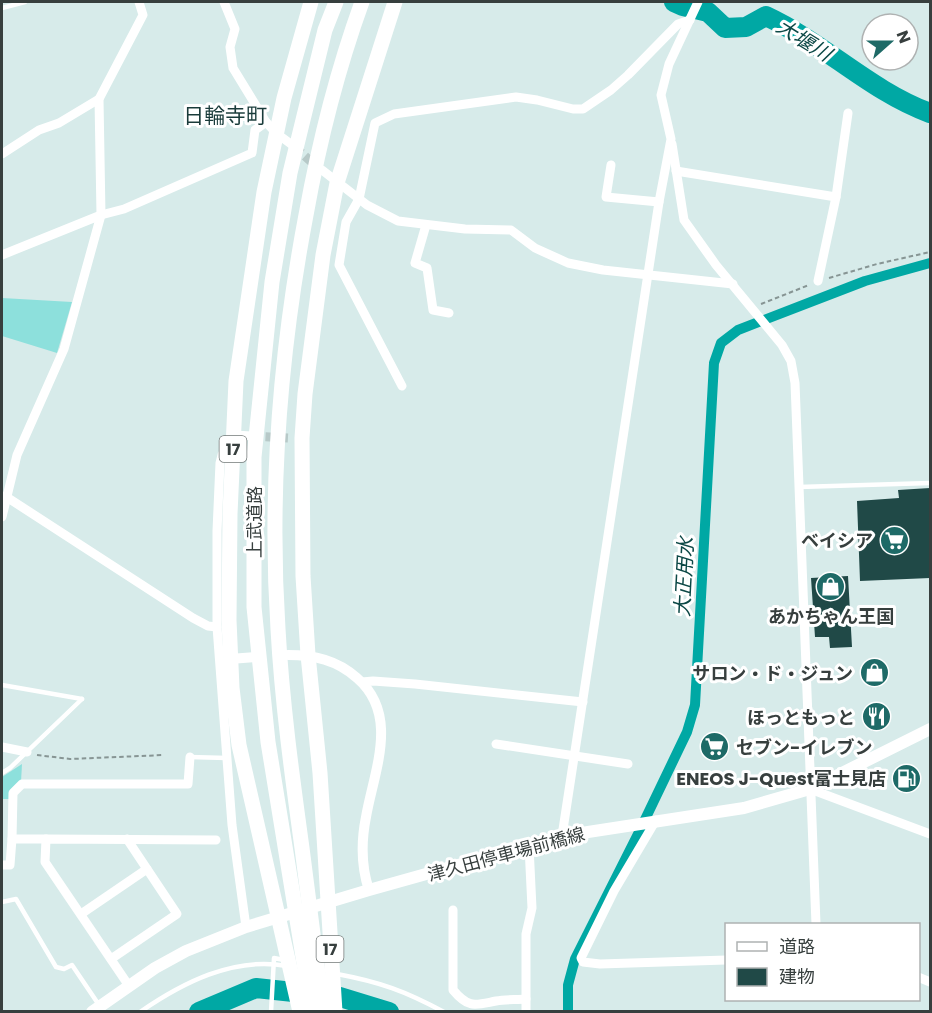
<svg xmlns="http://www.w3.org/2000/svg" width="932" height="1013" viewBox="0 0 932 1013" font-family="Poppins,'Noto Sans JP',sans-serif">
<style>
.green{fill:#8de0dc}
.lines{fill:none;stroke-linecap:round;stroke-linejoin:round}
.canal{stroke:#00a8a4;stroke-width:10}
.river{stroke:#00a8a4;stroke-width:20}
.building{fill:#204947}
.minor-tunnel{stroke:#b7c9c8;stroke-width:9;stroke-dasharray:9 4.5;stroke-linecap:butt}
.path{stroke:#879594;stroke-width:2;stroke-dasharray:4.5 3;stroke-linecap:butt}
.service{stroke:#fff;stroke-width:4.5}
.minor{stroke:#fff;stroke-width:9}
.tertiary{stroke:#fff;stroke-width:10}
.secondary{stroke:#fff;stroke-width:12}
.trunk{stroke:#fff;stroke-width:15}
.labels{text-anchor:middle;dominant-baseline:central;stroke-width:6;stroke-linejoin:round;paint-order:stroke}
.shield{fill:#fff;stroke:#737978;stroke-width:1.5}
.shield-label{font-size:16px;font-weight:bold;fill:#373f3e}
.street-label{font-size:18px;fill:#373f3e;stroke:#fff}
.poi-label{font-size:18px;font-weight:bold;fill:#373f3e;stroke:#fff;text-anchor:end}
.water-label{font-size:20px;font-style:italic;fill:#0c4846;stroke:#fff}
.quarter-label{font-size:21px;fill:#193b3a;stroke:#fff}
</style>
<rect width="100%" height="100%" fill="#d7ebea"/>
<g class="green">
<polygon points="2,298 72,302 57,353 2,336"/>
<polygon points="22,764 21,782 10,799 2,799 2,777"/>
</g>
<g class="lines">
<polyline class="canal" points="568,1012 568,985 575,959 639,832 687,732 695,705 714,363 721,343 738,330 865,281 930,263"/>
<g class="river">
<path d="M674,2L683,6L708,12L725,28L746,27L766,16C824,43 870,91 930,113"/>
<polyline points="199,1012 256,988 340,997 389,1012"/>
</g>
</g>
<g class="building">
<polygon points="930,488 930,578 860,581 857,501 899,498 898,490"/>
<polygon points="848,576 852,647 830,648 829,637 815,637 811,578"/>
</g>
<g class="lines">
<g class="minor-tunnel">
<polyline points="295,147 317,167"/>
<polyline points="252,436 290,438"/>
</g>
<g class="path">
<polyline points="829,278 877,264 930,252"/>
<polyline points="761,304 809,285"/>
<polyline points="37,755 70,759 164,755"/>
</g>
<g class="service">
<polyline points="2,8 25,2"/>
<polyline points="799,487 930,483"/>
<polyline points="2,685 82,699"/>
<polyline points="189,757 227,758"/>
<polyline points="2,773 10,768 82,699"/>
<polyline points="2,902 16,899 56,967 64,969 72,965 99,1005"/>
<path d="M337,974C380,982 405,991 444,1012"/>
<path d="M140,1012C182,983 234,956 287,966"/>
<polyline points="271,1012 274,958 284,960"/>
</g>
<g class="minor">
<polyline points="224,2 235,29 230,47 233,68 266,122 276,133 295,147"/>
<polyline points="672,144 684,220 716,265 782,345 791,361 795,383 816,924"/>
<polyline points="2,154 39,130 59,123 99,99"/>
<polyline points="611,165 606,197 659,202"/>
<polyline points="322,170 367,205 398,221 465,229 511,230 535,248 568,263 603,270 733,284"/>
<polyline points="676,171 836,197"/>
<polyline points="426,225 415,263 427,268 433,310 449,313"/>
<polyline points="2,255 101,215 124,209 252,153 255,130 266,122"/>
<polyline points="818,281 836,197 848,113"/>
<polyline points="402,386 339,265 346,222 359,199 375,123 394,114 516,97 537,100 573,109 583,109 611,90 628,75 678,24 690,20"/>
<polyline points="5,496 193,618 208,626 217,627"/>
<polyline points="2,517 17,455 64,349 101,215 99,99 143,15 139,2"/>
<polyline points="362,682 373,681 415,684 583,702"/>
<polyline points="496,744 628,764"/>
<polyline points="2,747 27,752"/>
<polyline points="810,789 930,834"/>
<polyline points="656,820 614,891 581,958 583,962 600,964 726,960"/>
<polyline points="562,836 659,202 671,139 661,95 669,64 698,2"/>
<polyline points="12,839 13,793 22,784 188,784 190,757"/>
<polyline points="2,865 10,865 12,839 46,839"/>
<path d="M453,910V990C469,1009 475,1005 496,1001C506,999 516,1000 526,999"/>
<polyline points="81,914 147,869"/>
<polyline points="246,927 232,825 217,627 217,531 220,463 222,455 233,435 252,436"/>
<polyline points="111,959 177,914 127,839"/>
<polyline points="918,977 930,982"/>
<polyline points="129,986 45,862 46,839 216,840"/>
<polyline points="526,1012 526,934 532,908 529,846"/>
</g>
<g class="tertiary">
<path d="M288,655C314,655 337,660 357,678C400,715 374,771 366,817C361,842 361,866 369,890"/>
<polyline points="230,659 256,657"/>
</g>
<polyline class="secondary" points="92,1012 155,968 186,951 246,927 369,890 562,836 744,808 810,789 930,729"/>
<g class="trunk">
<polyline points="300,1012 239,745 232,688 229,620 230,514 236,381 264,192 284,98 311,2"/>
<polyline points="312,1012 268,742 254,607 254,457 272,282 290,173 325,30 336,2"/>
<path d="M323,1012C316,957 309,903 302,848C292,775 282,702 278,629C269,490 280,352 306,215C319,143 337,71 362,2"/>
<polyline points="335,1012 320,773 308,655 303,576 302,438 305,394 323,255 337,183 395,2"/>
</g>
</g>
<defs>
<symbol id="supermarket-disc" viewBox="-11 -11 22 22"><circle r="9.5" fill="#1e6a67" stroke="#fff"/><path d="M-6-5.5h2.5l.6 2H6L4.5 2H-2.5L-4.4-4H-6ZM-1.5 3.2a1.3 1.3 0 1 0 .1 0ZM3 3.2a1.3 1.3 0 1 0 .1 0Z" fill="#fff"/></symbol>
<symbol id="shop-disc" viewBox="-11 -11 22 22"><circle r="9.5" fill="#1e6a67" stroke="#fff"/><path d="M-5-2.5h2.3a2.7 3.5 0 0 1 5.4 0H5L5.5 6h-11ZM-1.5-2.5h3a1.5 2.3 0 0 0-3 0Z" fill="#fff"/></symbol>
<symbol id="restaurant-disc" viewBox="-11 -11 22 22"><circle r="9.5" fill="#1e6a67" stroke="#fff"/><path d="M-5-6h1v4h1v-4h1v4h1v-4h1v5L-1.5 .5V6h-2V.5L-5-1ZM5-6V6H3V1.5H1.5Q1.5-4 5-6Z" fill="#fff"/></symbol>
<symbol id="fuel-disc" viewBox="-11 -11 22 22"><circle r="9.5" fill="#1e6a67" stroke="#fff"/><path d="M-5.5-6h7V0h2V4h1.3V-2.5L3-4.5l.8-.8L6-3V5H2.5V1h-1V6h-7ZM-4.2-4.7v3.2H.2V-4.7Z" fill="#fff"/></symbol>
</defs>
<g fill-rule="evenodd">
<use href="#supermarket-disc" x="878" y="524" width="33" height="33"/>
<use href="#shop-disc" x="814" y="570" width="33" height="33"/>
<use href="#shop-disc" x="858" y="656" width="33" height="33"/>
<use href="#restaurant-disc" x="860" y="700" width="33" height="33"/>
<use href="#supermarket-disc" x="698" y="730" width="33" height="33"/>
<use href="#fuel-disc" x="890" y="762" width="33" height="33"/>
</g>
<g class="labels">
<g class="shield">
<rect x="219.5" y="436" width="27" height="26" rx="4.5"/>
<rect x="316.5" y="936" width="27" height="26" rx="4.5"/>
</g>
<g class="shield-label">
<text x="233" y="449">17</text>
<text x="330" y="949">17</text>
</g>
<g class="street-label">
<text transform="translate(254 522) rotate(-90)">上武道路</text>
<text transform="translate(506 854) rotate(-15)">津久田停車場前橋線</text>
</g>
<g class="poi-label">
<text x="873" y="540">ベイシア</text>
<text x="831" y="616" text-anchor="middle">あかちゃん王国</text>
<text x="853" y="673">サロン・ド・ジュン</text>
<text x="855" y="717">ほっともっと</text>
<text x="736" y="747" text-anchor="start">セブン-イレブン</text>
<text x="886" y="778">ENEOS J-Quest富士見店</text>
</g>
<g class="water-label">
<text transform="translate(804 40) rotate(32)">大堰川</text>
<text transform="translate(684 577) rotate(-87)">大正用水</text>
</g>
<g class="quarter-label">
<text x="225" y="115">日輪寺町</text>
</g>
</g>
<rect width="932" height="1013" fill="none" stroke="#373f3e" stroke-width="6"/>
<rect x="725" y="923" width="195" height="78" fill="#ffffff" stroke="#afb2b2" stroke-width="1.5"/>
<rect x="737" y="942" width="30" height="9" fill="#ffffff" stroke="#afb2b2" stroke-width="1.5"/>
<text x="779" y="953" font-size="18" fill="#373f3e">道路</text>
<rect x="737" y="968" width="30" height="18" fill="#204947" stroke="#afb2b2" stroke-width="1.5"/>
<text x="779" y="983" font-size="18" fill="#373f3e">建物</text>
<g transform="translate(890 42) rotate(69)"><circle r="28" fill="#ffffff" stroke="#afb2b2" stroke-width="1.5"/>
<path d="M0-4.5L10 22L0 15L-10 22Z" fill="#1e6a67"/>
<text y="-9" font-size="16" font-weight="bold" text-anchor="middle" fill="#373f3e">N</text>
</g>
</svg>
